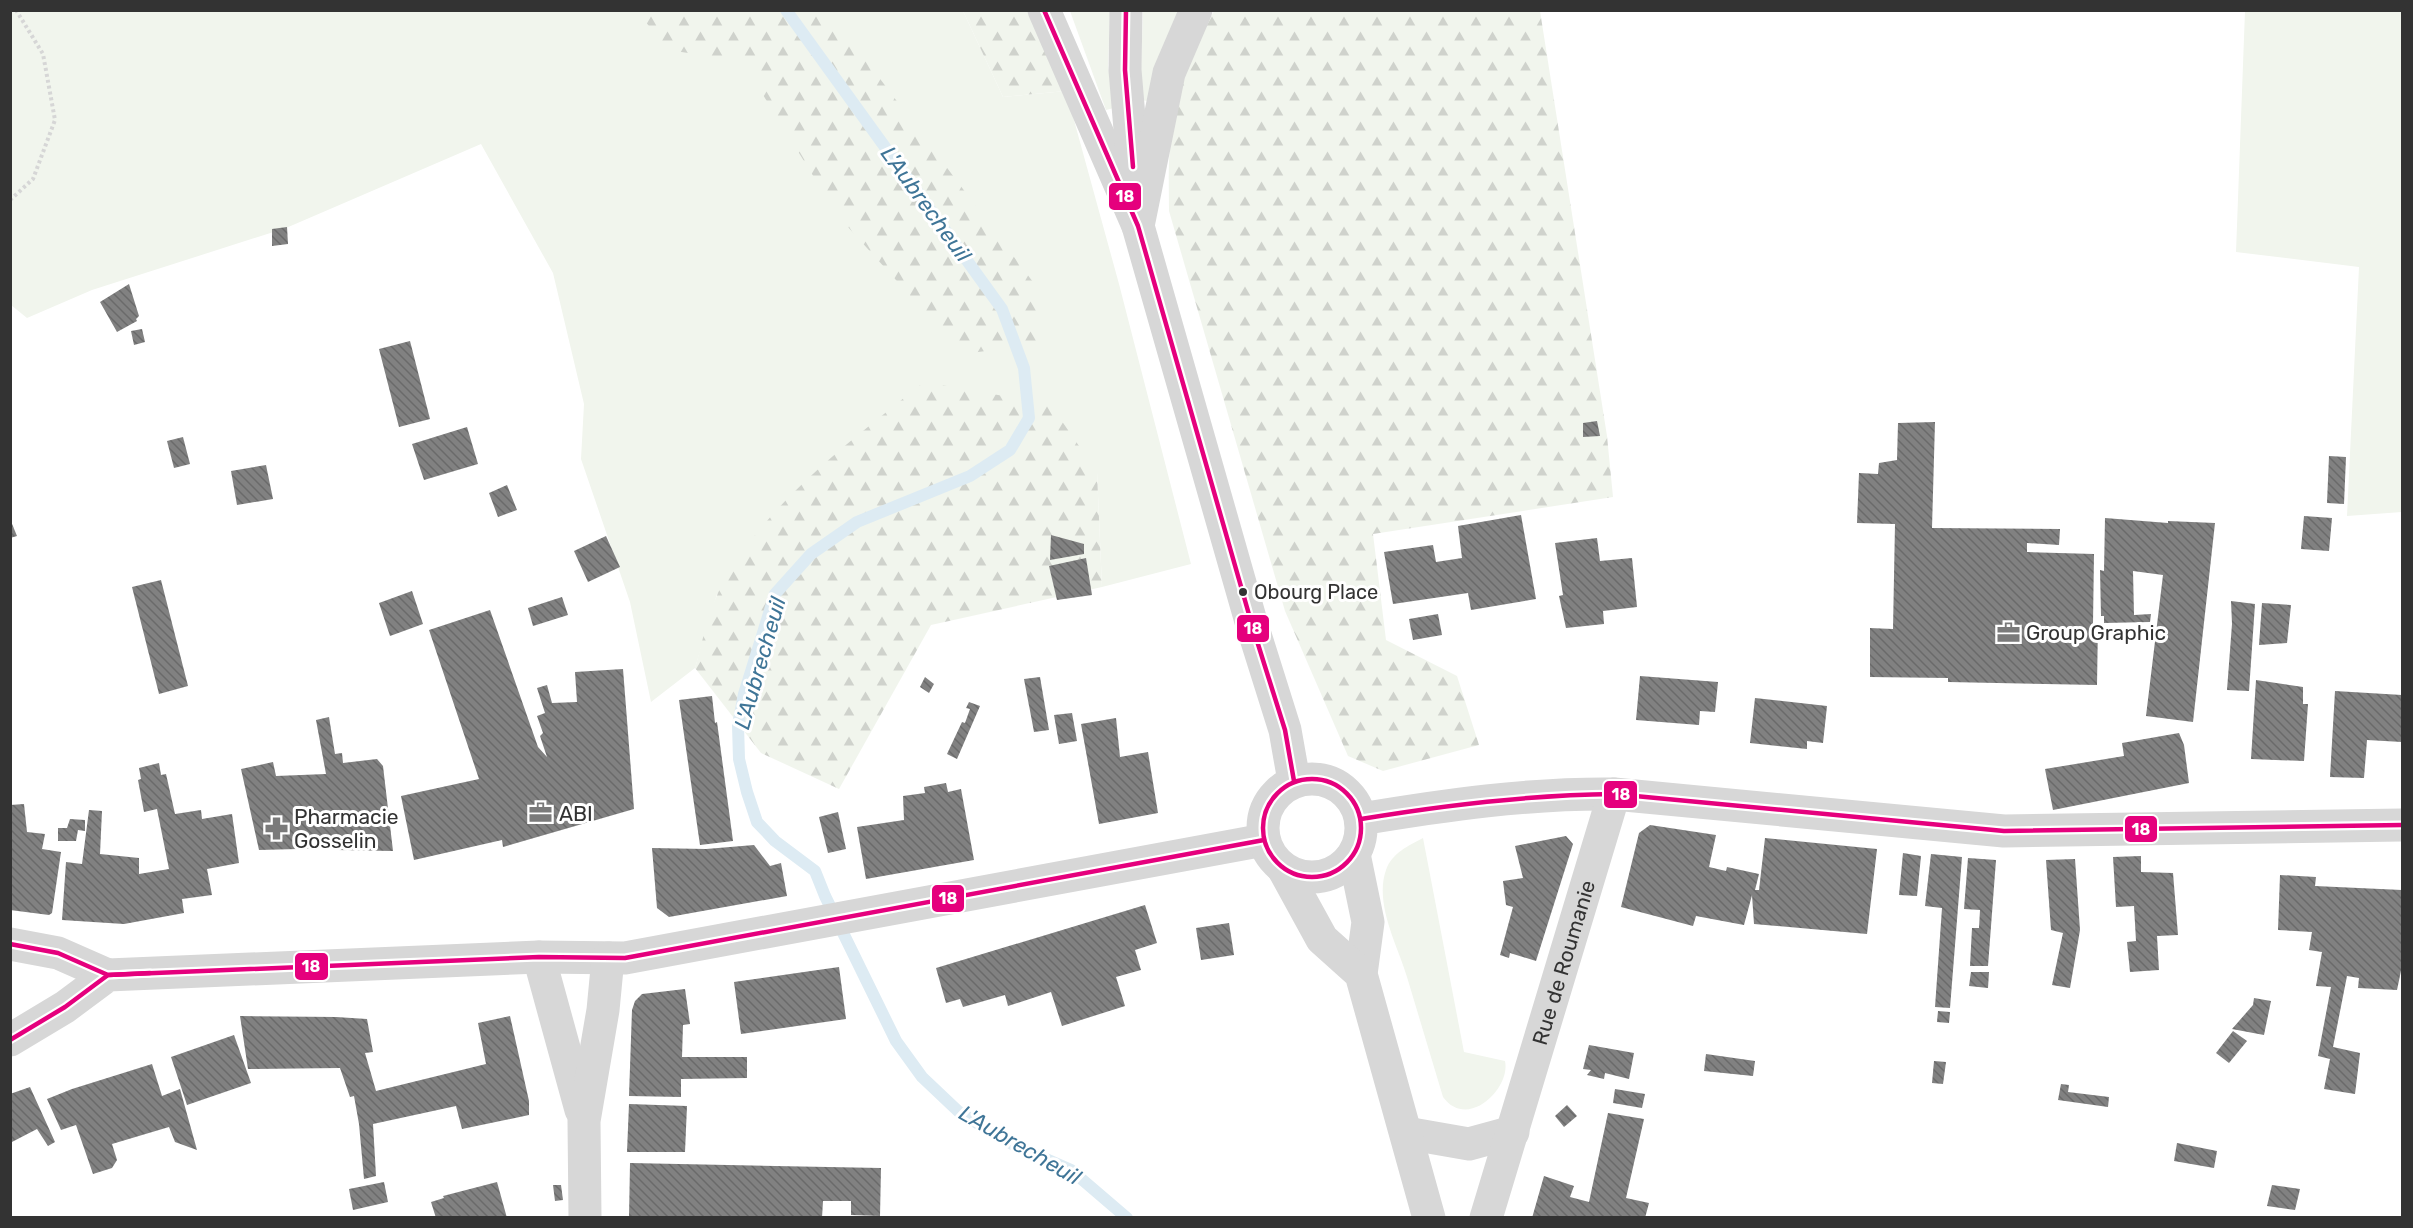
<svg xmlns="http://www.w3.org/2000/svg" width="2413" height="1228" viewBox="0 0 2413 1228" font-family="Rubik,sans-serif">
<style>
.green{fill:#f1f5ed}
.forest{fill:url(#forest-firs)}
.lines{fill:none;stroke-linecap:round;stroke-linejoin:round}
.stream{stroke:#ddebf3;stroke-width:12}
.building{fill:url(#building-back-hatch)}
.path{stroke:#d6d6d6;stroke-width:4;stroke-dasharray:3 3;stroke-linecap:butt}
.minor{stroke:#d7d7d7;stroke-width:33}
.tertiary{stroke:#d7d7d7;stroke-width:33}
.bus-1-casing{stroke:#fff;stroke-width:9}
.bus-1{stroke:#e5007d;stroke-width:4.5}
.bus-dot{fill:#333;stroke:#fff;stroke-width:2}
.labels{text-anchor:middle;dominant-baseline:central;stroke-width:6;stroke-linejoin:round;paint-order:stroke}
.bus-label{font-size:20px;fill:#333;stroke:#fff;text-anchor:start}
.poi-label{font-size:21px;fill:#333;stroke:#fff;text-anchor:start}
.street-label{font-size:21px;fill:#333;stroke:#fff}
.water-label{font-size:22px;font-style:italic;fill:#3f7597;stroke:#fff}
.line-badge{stroke:#fff;stroke-width:2}
.badge-label{font-size:16px;text-anchor:middle;font-weight:bold;fill:#fff}
</style>
<defs>
<pattern id="forest-firs" width="22" height="20" patternUnits="userSpaceOnUse" patternTransform="scale(1.5)"><rect width="22" height="20" fill="#f1f5ed"/><path d="M5 1l3.5 6h-7zM16 11l3.5 6h-7z" fill="#cfd2cc"/></pattern>
<pattern id="building-back-hatch" width="6" height="6" patternUnits="userSpaceOnUse" patternTransform="scale(1.5)"><rect width="6" height="6" fill="#818181"/><path d="M-1 5l2 2M0 0l6 6M5-1l2 2" fill="none" stroke="#6a6a6a"/></pattern>
</defs>
<rect width="100%" height="100%" fill="#fff"/>
<g class="green">
<polygon points="10,11 963,11 1003,97 1066,91 1119,284 1191,564 1102,587 1097,472 717,594 695,668 651,702 630,602 581,459 584,404 553,273 481,144 286,228 92,290 27,318 11,305"/>
<polygon points="1070,11 1110,11 1108,66 1114,108 1106,110"/>
<polygon points="1143,11 1180,11 1148,101 1140,100"/>
<polygon points="2245,11 2402,11 2402,512 2347,516 2359,267 2236,252"/>
<path d="M1423,838L1464,1052L1505,1061C1511,1088 1468,1131 1443,1097C1431,1057 1419,1017 1407,977C1398,946 1374,904 1386,870C1392,853 1408,846 1423,838Z"/>
</g>
<g class="forest">
<polygon points="637,11 829,11 1036,286 1039,344 963,354 838,216 742,61 668,50"/>
<polygon points="963,11 1029,11 1066,91 1003,97"/>
<path d="M1214,11H1540L1607,436L1613,497L1373,534L1386,640L1457,676L1479,745L1383,771L1348,756L1285,611L1169,211C1169,190 1168,168 1170,146C1174,98 1190,52 1214,11Z"/>
<path d="M924,382L1050,404L1097,472L1102,587L931,625L839,789L761,753L695,668C702,644 707,616 718,593C759,508 852,440 924,382Z"/>
</g>
<g class="lines">
<polyline class="stream" points="786,10 1002,309 1024,368 1029,418 1010,450 970,476 857,522 811,554 775,594 744,694 738,725 739,759 747,792 757,822 775,841 815,871 825,896 896,1041 922,1077 959,1112 1014,1145 1071,1170 1127,1218"/>
</g>
<g class="building">
<polygon points="287,227 288,244 272,246 272,229"/>
<polygon points="129,284 139,316 136,319 137,321 117,332 100,302"/>
<polygon points="142,329 145,342 134,345 131,331"/>
<polygon points="410,341 430,419 399,427 379,349"/>
<polygon points="1597,421 1600,436 1583,437 1583,423"/>
<polygon points="1935,422 1932,528 2060,529 2059,545 2027,543 2027,552 2094,554 2093,623 2098,623 2097,685 1948,682 1948,678 1870,677 1870,628 1893,629 1895,524 1857,523 1859,473 1878,474 1879,463 1897,460 1898,423"/>
<polygon points="467,427 478,464 424,480 412,444"/>
<polygon points="183,437 190,464 174,468 167,441"/>
<polygon points="2329,456 2346,457 2344,504 2327,503"/>
<polygon points="266,465 273,499 237,505 231,471"/>
<polygon points="507,485 517,510 498,517 489,493"/>
<polygon points="1521,515 1536,599 1471,610 1468,593 1393,604 1384,552 1433,545 1436,562 1462,558 1458,526"/>
<polygon points="2304,516 2332,518 2329,551 2301,549"/>
<polygon points="2105,518 2168,523 2168,521 2215,523 2193,722 2146,716 2163,575 2133,571 2134,615 2151,614 2150,622 2104,623 2104,616 2101,616 2100,570 2104,571"/>
<polygon points="10,519 17,536 10,538"/>
<polygon points="1051,535 1084,544 1084,554 1050,560"/>
<polygon points="606,536 620,567 588,582 574,551"/>
<polygon points="1597,538 1600,561 1632,558 1637,607 1603,611 1604,624 1566,628 1559,596 1563,595 1555,543"/>
<polygon points="1086,558 1092,595 1057,600 1049,566"/>
<polygon points="161,580 188,686 159,694 132,587"/>
<polygon points="412,591 423,624 390,636 379,603"/>
<polygon points="562,597 568,615 533,626 528,608"/>
<polygon points="2231,601 2255,604 2249,691 2227,690 2232,624"/>
<polygon points="2262,603 2291,605 2287,643 2259,645"/>
<polygon points="490,610 538,747 547,757 540,736 543,733 537,716 545,713 537,688 547,685 552,703 577,702 575,672 623,669 634,809 503,847 502,840 414,860 401,796 479,779 429,630"/>
<polygon points="1438,614 1442,635 1413,640 1409,619"/>
<polygon points="1640,676 1718,682 1715,712 1700,711 1699,725 1636,720"/>
<polygon points="925,677 934,684 929,693 920,687"/>
<polygon points="1040,677 1049,730 1034,732 1024,679"/>
<polygon points="2256,680 2303,687 2303,704 2308,704 2304,761 2251,759"/>
<polygon points="2335,691 2402,695 2402,742 2367,740 2364,778 2330,777"/>
<polygon points="712,696 715,723 717,722 733,841 700,845 679,700"/>
<polygon points="1755,698 1827,706 1823,743 1807,741 1807,749 1750,743"/>
<polygon points="969,702 980,706 957,759 947,754 962,722 965,723 970,709 966,708"/>
<polygon points="1072,713 1077,741 1059,744 1054,715"/>
<polygon points="329,717 335,754 342,753 343,763 377,759 383,766 393,851 337,850 337,848 259,850 241,769 273,762 276,776 326,774 316,720"/>
<polygon points="1116,718 1120,757 1148,752 1158,813 1099,824 1081,724"/>
<polygon points="2179,733 2184,745 2189,783 2053,810 2045,769 2124,756 2122,743"/>
<polygon points="159,763 161,775 166,774 175,814 201,810 202,819 232,814 239,863 207,869 212,895 182,899 184,913 124,924 62,920 66,862 82,864 89,810 102,811 100,854 139,858 139,874 169,869 157,809 144,812 138,780 141,779 139,768"/>
<polygon points="946,783 948,792 961,789 974,860 866,879 857,827 904,820 903,796 925,793 924,787"/>
<polygon points="24,804 27,832 45,834 42,849 61,852 52,913 49,915 10,910 10,805"/>
<polygon points="838,812 846,849 828,853 819,817"/>
<polygon points="70,819 85,820 85,831 78,830 76,841 58,841 58,828 67,828"/>
<polygon points="1650,825 1716,835 1709,867 1726,871 1727,867 1759,874 1755,890 1759,890 1765,838 1877,849 1867,934 1754,924 1752,895 1744,925 1696,916 1693,926 1621,907 1639,833"/>
<polygon points="1566,836 1573,844 1536,961 1510,953 1509,958 1500,955 1513,907 1506,905 1503,881 1523,878 1515,846"/>
<polygon points="754,845 770,866 781,863 787,896 669,917 657,908 652,848 706,849"/>
<polygon points="1903,853 1921,856 1917,896 1899,895"/>
<polygon points="1931,854 1962,857 1950,1008 1935,1007 1942,908 1925,906"/>
<polygon points="2141,856 2141,872 2173,873 2178,935 2157,936 2159,970 2130,972 2127,942 2136,941 2134,906 2116,907 2113,857"/>
<polygon points="1968,858 1996,860 1988,966 1970,966 1972,928 1979,928 1980,910 1964,909"/>
<polygon points="2075,859 2080,930 2070,988 2052,985 2063,933 2051,930 2046,860"/>
<polygon points="2280,875 2316,877 2315,886 2402,890 2402,966 2397,990 2358,988 2359,978 2347,976 2333,1047 2360,1053 2355,1094 2324,1089 2330,1059 2318,1056 2331,987 2316,986 2322,952 2309,950 2312,932 2278,930"/>
<polygon points="1145,905 1157,943 1135,950 1141,970 1116,977 1125,1006 1062,1026 1051,992 1008,1006 1005,995 963,1007 960,999 946,1003 936,968"/>
<polygon points="1229,923 1234,955 1201,960 1196,928"/>
<polygon points="839,967 846,1019 741,1034 734,982"/>
<polygon points="1971,972 1989,972 1988,988 1969,986"/>
<polygon points="685,989 690,1024 683,1025 682,1057 747,1057 747,1078 681,1079 681,1097 629,1096 632,1010 635,1001 642,994"/>
<polygon points="2254,998 2271,1001 2264,1035 2232,1029 2253,1005"/>
<polygon points="1938,1011 1950,1012 1949,1023 1937,1022"/>
<polygon points="240,1016 336,1017 367,1019 373,1052 365,1053 376,1091 486,1064 478,1023 510,1016 529,1101 529,1115 462,1129 456,1106 373,1124 376,1176 364,1179 359,1124 354,1096 350,1097 340,1068 248,1069"/>
<polygon points="2233,1031 2247,1041 2229,1063 2216,1053"/>
<polygon points="234,1035 251,1083 187,1105 171,1057"/>
<polygon points="1589,1045 1634,1053 1629,1079 1605,1073 1604,1079 1587,1075 1591,1070 1583,1069"/>
<polygon points="1706,1054 1755,1061 1753,1076 1704,1071"/>
<polygon points="1934,1061 1946,1062 1943,1084 1932,1083"/>
<polygon points="152,1064 162,1096 180,1089 197,1150 175,1142 169,1127 112,1144 117,1160 112,1168 93,1174 76,1125 61,1130 47,1099 72,1089"/>
<polygon points="2061,1084 2069,1085 2068,1092 2109,1097 2108,1107 2058,1100"/>
<polygon points="30,1087 55,1142 48,1146 37,1129 10,1143 10,1094"/>
<polygon points="1615,1089 1645,1094 1642,1108 1613,1103"/>
<polygon points="629,1104 687,1106 685,1152 627,1152"/>
<polygon points="1567,1105 1577,1116 1564,1127 1555,1116"/>
<polygon points="1608,1113 1644,1119 1626,1198 1649,1203 1645,1218 1532,1218 1544,1176 1574,1186 1570,1197 1589,1202"/>
<polygon points="2177,1143 2217,1151 2214,1168 2174,1161"/>
<polygon points="630,1163 881,1168 880,1216 851,1215 851,1201 823,1201 822,1218 629,1218"/>
<polygon points="384,1182 388,1202 353,1210 349,1189"/>
<polygon points="497,1182 507,1218 436,1218 431,1202 444,1198 443,1196"/>
<polygon points="553,1185 561,1185 563,1200 555,1201"/>
<polygon points="2272,1185 2300,1189 2295,1210 2267,1206"/>
</g>
<g class="lines">
<polyline class="path" points="10,200 33,179 55,120 43,54 16,10"/>
<g class="minor">
<path d="M1361,819C1445,805 1529,793 1614,794L2004,831L2402,825"/>
<polyline points="10,944 58,953 108,975"/>
<polyline points="539,957 581,1110"/>
<polyline points="10,1040 65,1007 108,975 539,957 625,958 1264,840"/>
<polyline points="1406,1133 1469,1144 1513,1132"/>
<polyline points="585,1218 584,1121 603,1010 608,958"/>
<path id="s1" d="M1486,1218L1614,794"/>
</g>
<g class="tertiary">
<polyline points="1044,10 1138,226 1252,625 1285,730 1294,781"/>
<polyline points="1126,10 1125,70 1135,188"/>
<polyline points="1138,226 1169,73 1196,10"/>
<circle cx="1312" cy="828" r="49"/>
<polyline points="1354,854 1368,922 1361,974"/>
<polyline points="1283,868 1322,939 1361,974 1429,1218"/>
</g>
<defs>
<g id="bus-1">
<polyline points="1044,10 1138,226 1252,625 1285,730 1294,781"/>
<polyline points="1126,10 1125,70 1133,167"/>
<circle cx="1312" cy="828" r="49"/>
<path d="M1361,819C1445,805 1529,795 1614,794L2004,831L2402,825"/>
<polyline points="10,944 58,953 108,975 150,973"/>
<polyline points="10,1040 65,1007 108,975 539,957 625,958 1264,840"/>
</g>
</defs>
<use href="#bus-1" class="bus-1-casing"/>
<use href="#bus-1" class="bus-1"/>
</g>
<defs>
<symbol id="office-bare" viewBox="-9 -9 18 18"><path d="M-6-3h4V-5.5h4V-3h4V5H-6ZM-1-4.5V-3h2v-1.5ZM-6 0V1H6V0Z" fill="#7a7a7a" stroke="#fff" stroke-width="2.5" paint-order="stroke"/></symbol>
<symbol id="pharmacy-bare" viewBox="-9 -9 18 18"><path d="M-2-6h4v4h4v4h-4v4h-4v-4h-4v-4h4Z" fill="#7a7a7a" stroke="#fff" stroke-width="2.5" paint-order="stroke"/></symbol>
</defs>
<g fill-rule="evenodd">
<use href="#office-bare" x="1992" y="616" width="33" height="33"/>
<use href="#office-bare" x="524" y="796" width="33" height="33"/>
<use href="#pharmacy-bare" x="260" y="812" width="33" height="33"/>
</g>
<circle class="bus-dot" cx="1243" cy="592" r="5"/>
<g class="labels">
<g class="bus-label">
<text x="1254" y="592">Obourg Place</text>
</g>
<g class="poi-label">
<text x="2026" y="632">Group Graphic</text>
<text x="559" y="813">ABI</text>
<text x="294" y="816">Pharmacie<tspan x="294" dy="24">Gosselin</tspan></text>
</g>
<g class="street-label">
<text stroke="none"><textPath href="#s1" startOffset="267">Rue de Roumanie</textPath></text>
</g>
<g class="water-label">
<text transform="translate(926 204) rotate(54)">L'Aubrecheuil</text>
<text transform="translate(760 663) rotate(-74)">L'Aubrecheuil</text>
<text transform="translate(1020 1145) rotate(30)">L'Aubrecheuil</text>
</g>
</g>
<g class="line-badge">
<rect x="1108" y="182" width="34" height="29" rx="6" fill="#e5007d"/>
<rect x="1236" y="614" width="34" height="29" rx="6" fill="#e5007d"/>
<rect x="1603" y="780" width="35" height="29" rx="6" fill="#e5007d"/>
<rect x="2124" y="815" width="34" height="28" rx="6" fill="#e5007d"/>
<rect x="931" y="884" width="34" height="29" rx="6" fill="#e5007d"/>
<rect x="294" y="952" width="35" height="29" rx="6" fill="#e5007d"/>
</g>
<g class="badge-label">
<text x="1125" y="202">18</text>
<text x="1253" y="634">18</text>
<text x="1621" y="800">18</text>
<text x="2141" y="835">18</text>
<text x="948" y="904">18</text>
<text x="311" y="972">18</text>
</g>
<rect width="2413" height="1228" fill="none" stroke="#333333" stroke-width="24"/>
</svg>
